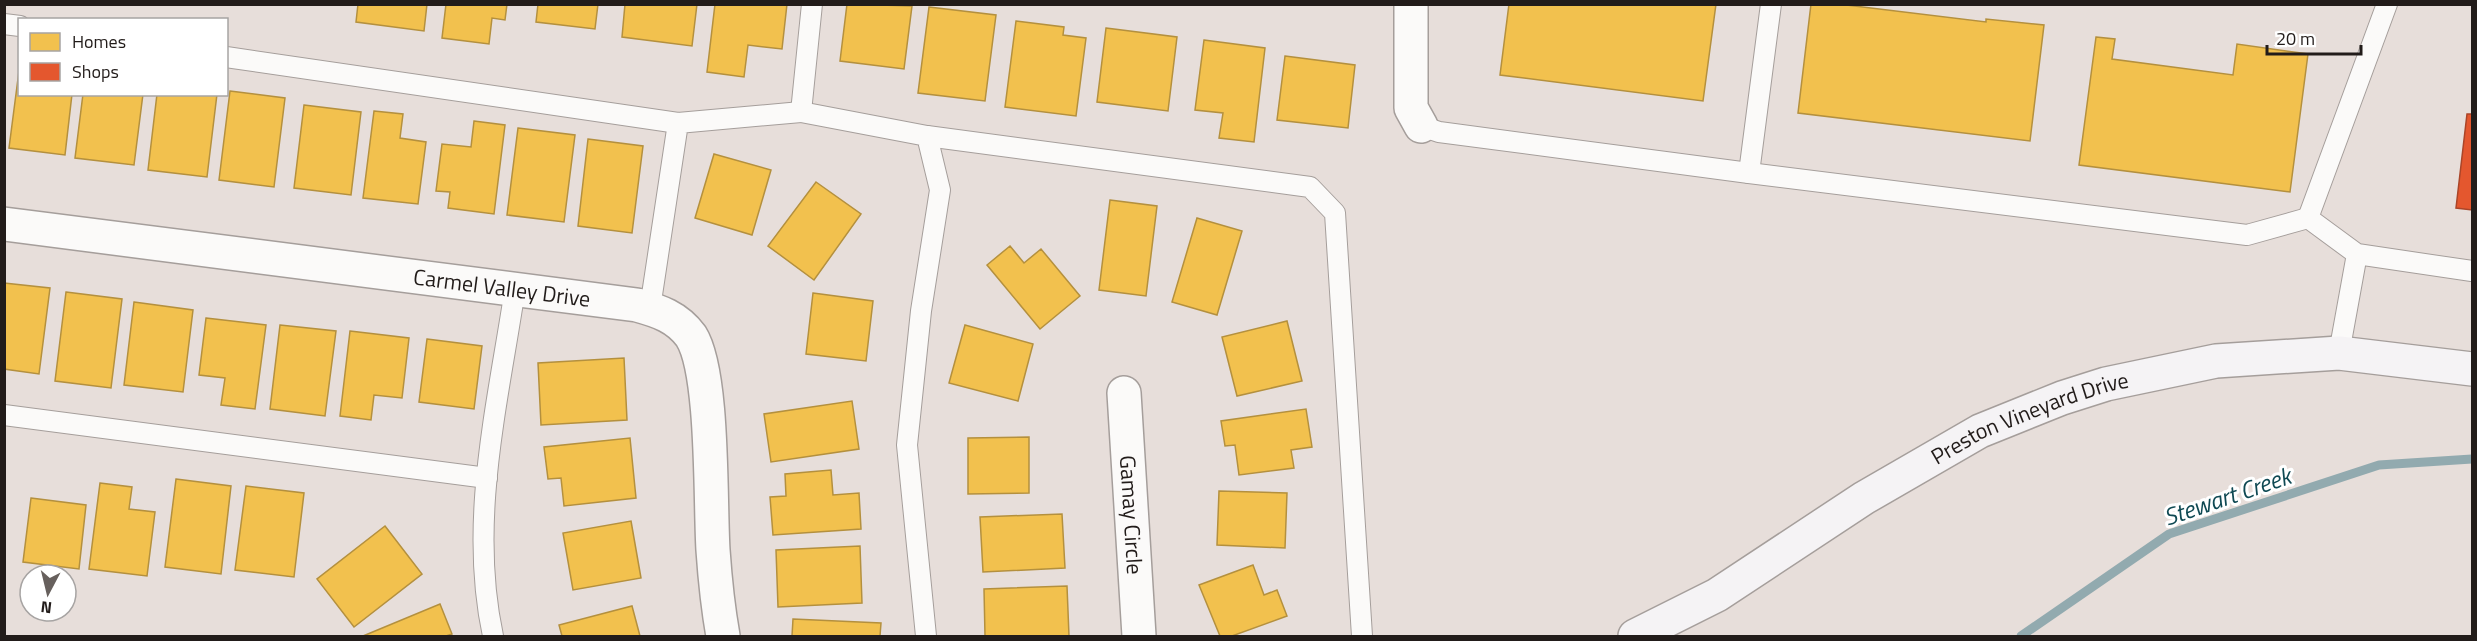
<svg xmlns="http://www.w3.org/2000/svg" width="2477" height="641" viewBox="0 0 2477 641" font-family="'Titillium Web',sans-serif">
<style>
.homes{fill:#f2c14e;stroke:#b4903e;stroke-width:1.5}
.shops{fill:#e4572e;stroke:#aa4528;stroke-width:1.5}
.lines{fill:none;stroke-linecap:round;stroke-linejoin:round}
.stream{stroke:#92aaaf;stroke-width:9}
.lane-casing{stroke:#a59e9b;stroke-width:22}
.street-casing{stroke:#a59e9b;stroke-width:36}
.secondary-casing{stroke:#a59e9b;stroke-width:36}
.lane{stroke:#fbfaf9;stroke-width:20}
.street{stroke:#fbfaf9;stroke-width:33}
.secondary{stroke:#f5f3f5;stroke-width:33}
.labels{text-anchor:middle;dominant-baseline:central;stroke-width:6;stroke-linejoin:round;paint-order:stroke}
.street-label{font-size:22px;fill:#221c1a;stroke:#fff}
.water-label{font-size:24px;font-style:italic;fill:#0f4953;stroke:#fff}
</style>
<rect width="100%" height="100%" fill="#e7deda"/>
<g class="homes">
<polygon points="358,4 427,4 424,31 356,22"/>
<polygon points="446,4 507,4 505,20 492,18 489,44 442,38"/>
<polygon points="538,4 598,4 595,29 536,22"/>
<polygon points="625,4 697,4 692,46 622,37"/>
<polygon points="715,4 787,4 782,49 748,45 744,77 707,72"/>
<polygon points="847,4 912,6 904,69 840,61"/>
<polygon points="1509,4 1716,4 1703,101 1500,75"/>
<polygon points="1811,4 1838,4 1986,22 1986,19 2044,25 2030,141 1798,113"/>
<polygon points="929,7 996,15 985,101 918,93"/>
<polygon points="1016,21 1064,27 1063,35 1086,38 1076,116 1005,107"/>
<polygon points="1106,28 1177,37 1168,111 1097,102"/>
<polygon points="2096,37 2115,39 2112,59 2233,75 2237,44 2308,54 2290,192 2079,165"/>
<polygon points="1204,40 1265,48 1254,142 1219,138 1223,113 1195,110"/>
<polygon points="1285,56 1355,65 1348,128 1277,120"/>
<polygon points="20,63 20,94 72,94 65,155 9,148"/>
<polygon points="230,91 285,98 274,187 219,180"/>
<polygon points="83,94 143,94 134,165 75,158"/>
<polygon points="157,94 217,94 207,177 148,170"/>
<polygon points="304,105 361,112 351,195 294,188"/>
<polygon points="374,111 403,114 400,138 426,142 418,204 363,198"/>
<polygon points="474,121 505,125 494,214 448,208 450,192 436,191 442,144 471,147"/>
<polygon points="518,128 575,135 564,222 507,215"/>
<polygon points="588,139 643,146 632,233 578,226"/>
<polygon points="714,154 771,170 752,235 695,218"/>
<polygon points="816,182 861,214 814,280 768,246"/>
<polygon points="1110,200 1157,206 1146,296 1099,290"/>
<polygon points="1197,218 1242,231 1217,315 1172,302"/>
<polygon points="1010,246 1024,263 1041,249 1080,296 1040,329 987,265"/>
<polygon points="4,283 50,288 39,374 4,369"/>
<polygon points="66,292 122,299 111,388 55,381"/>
<polygon points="813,293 873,301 866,361 806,354"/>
<polygon points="134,302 193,310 183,392 124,385"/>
<polygon points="206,318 266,325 255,409 221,405 225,378 199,375"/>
<polygon points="1287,321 1302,381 1237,396 1222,337"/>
<polygon points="280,325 336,331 325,416 270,409"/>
<polygon points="965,325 1033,344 1018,401 949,383"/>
<polygon points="350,331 409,338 402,398 374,395 371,420 340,416"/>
<polygon points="427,339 482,346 474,409 419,402"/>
<polygon points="624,358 627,420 541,425 538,363"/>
<polygon points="852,401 859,449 771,462 764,414"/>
<polygon points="1306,409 1312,447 1291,450 1294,468 1239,475 1235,445 1225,446 1221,421"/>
<polygon points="1029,437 1029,493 968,494 968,438"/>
<polygon points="630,438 636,498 564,506 561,478 548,479 544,447"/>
<polygon points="831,470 833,495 859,493 861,529 773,535 770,497 786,496 785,474"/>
<polygon points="176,479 231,486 221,574 165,567"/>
<polygon points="100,483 132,487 129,509 155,512 147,576 89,569"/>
<polygon points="246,486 304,493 294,577 235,570"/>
<polygon points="1219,491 1287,493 1285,548 1217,545"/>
<polygon points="31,498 86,505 79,569 23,562"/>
<polygon points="1062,514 1065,568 983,572 980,517"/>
<polygon points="631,521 641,578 573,590 563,533"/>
<polygon points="385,526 422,574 354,627 317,579"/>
<polygon points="860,546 862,603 778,607 776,550"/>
<polygon points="1253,565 1264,595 1277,590 1287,616 1232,636 1220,636 1199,585"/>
<polygon points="1067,586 1069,636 985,636 984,589"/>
<polygon points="440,604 452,634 446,636 363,636"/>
<polygon points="632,606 640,636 562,636 559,625"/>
<polygon points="793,619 881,623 880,636 792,636"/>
</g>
<polygon class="shops" points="2467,114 2472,114 2472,210 2456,208"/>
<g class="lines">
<polyline class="stream" points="2021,636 2169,534 2379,465 2472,459"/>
<defs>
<g id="lane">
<polyline points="812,4 801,112 927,136 940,190 921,311 907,445 926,636"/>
<polyline points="4,24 20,26"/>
<polyline points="226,57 678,123"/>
<polyline points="1421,126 1439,132 1749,173 2247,235 2308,218 2357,254 2472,271"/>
<polyline points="927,136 1310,187 1335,213 1362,636"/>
<polyline points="1749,173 1771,4"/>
<polyline points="2308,218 2387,4"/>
<polyline points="650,308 678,123 801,112"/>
<polyline points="2339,353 2357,254"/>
<polyline points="4,415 487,478"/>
<path d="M493,636C468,521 498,403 515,289"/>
</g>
<g id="street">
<polyline points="1411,4 1411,108 1421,126"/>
<path id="s1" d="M4,224L637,305C659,311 677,317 691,336C714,372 710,502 713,550C715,579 718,608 723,636"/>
<path id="s2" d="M1124,393L1139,636"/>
</g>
<g id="secondary">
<path id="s3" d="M1635,636L1717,595L1864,498L1980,431L2062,398L2106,384L2216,361L2339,353L2472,369"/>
</g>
</defs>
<use href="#lane" class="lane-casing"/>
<use href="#street" class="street-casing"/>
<use href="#secondary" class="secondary-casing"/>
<use href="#lane" class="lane"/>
<use href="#street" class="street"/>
<use href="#secondary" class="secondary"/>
</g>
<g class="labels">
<g class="street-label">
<text stroke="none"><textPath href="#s1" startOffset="502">Carmel Valley Drive</textPath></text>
<text stroke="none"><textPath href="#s3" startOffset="453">Preston Vineyard Drive</textPath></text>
<text stroke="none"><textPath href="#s2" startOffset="122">Gamay Circle</textPath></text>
</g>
<g class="water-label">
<text transform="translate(2227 496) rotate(-19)">Stewart Creek</text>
</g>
</g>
<rect width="2477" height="641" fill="none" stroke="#221c1a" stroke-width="12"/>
<rect x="18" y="18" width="210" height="78" fill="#ffffff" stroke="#a7a4a3" stroke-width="1.5"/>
<rect x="30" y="33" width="30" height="18" fill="#f2c14e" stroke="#a7a4a3" stroke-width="1.5"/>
<text x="72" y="48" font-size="18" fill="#221c1a">Homes</text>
<rect x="30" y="63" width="30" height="18" fill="#e4572e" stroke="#a7a4a3" stroke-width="1.5"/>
<text x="72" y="78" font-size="18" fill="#221c1a">Shops</text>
<g transform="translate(48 593) rotate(187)"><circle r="28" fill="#ffffff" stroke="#a7a4a3" stroke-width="1.5"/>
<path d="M0-4.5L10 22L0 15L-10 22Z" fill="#67605d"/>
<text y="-9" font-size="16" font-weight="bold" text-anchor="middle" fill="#221c1a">N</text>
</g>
<path d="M2267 45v9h94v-9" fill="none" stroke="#221c1a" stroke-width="3"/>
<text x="2276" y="45" font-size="18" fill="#221c1a" stroke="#ffffff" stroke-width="4.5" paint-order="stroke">20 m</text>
</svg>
